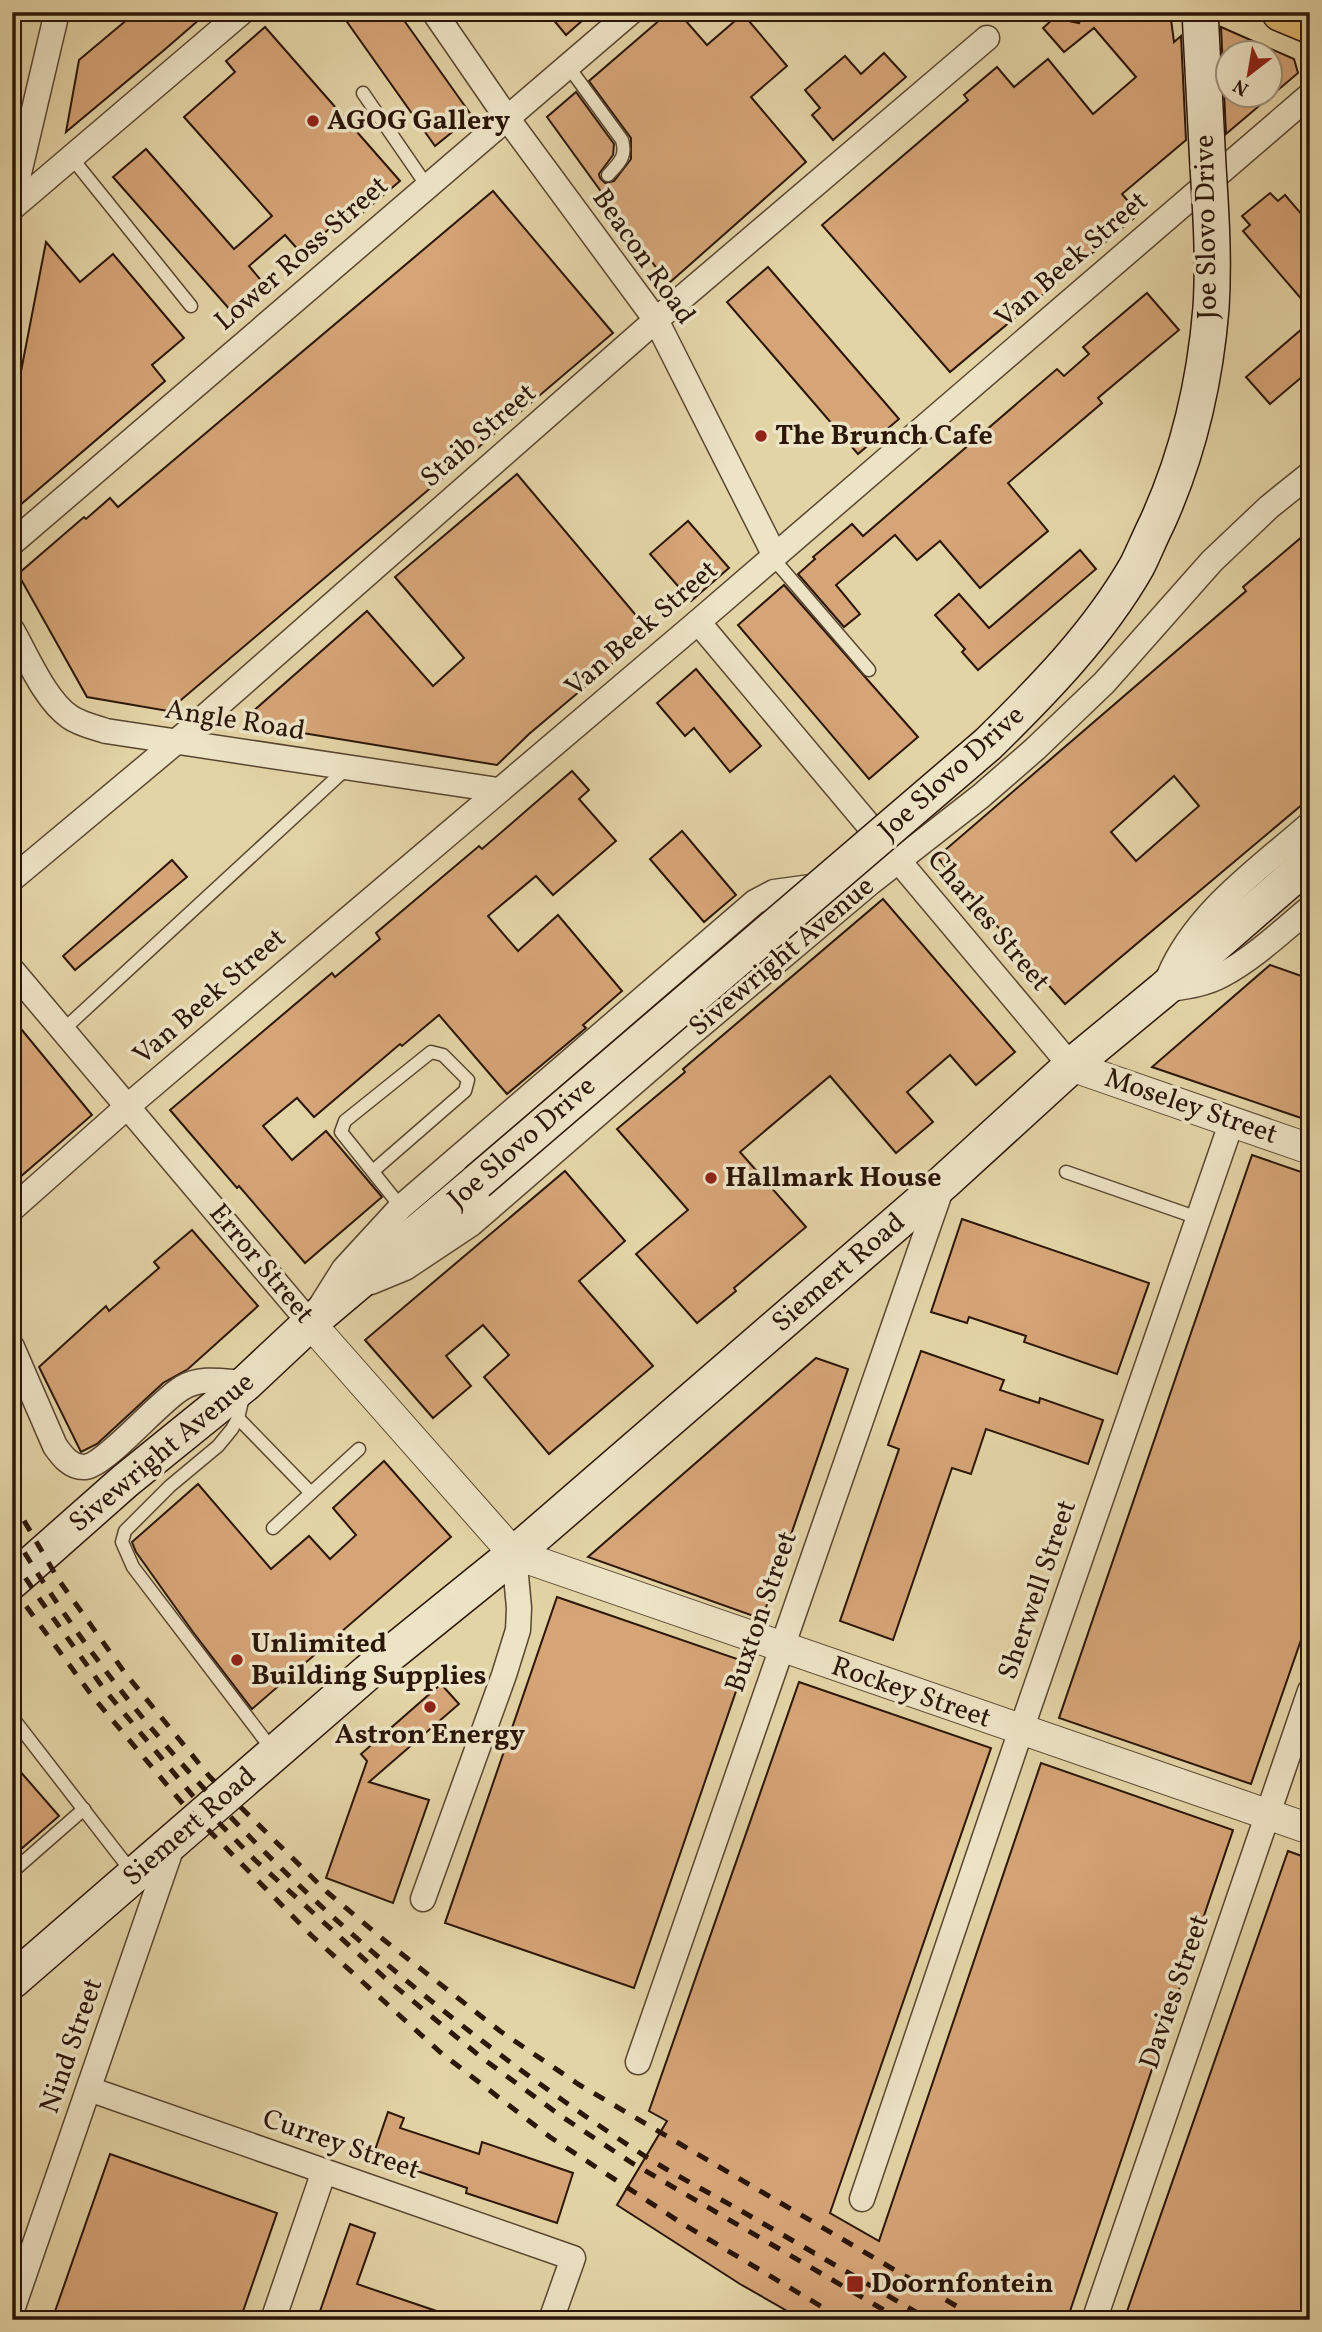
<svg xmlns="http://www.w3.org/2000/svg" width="1322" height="2332" viewBox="0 0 1322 2332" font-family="Vollkorn,serif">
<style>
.building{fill:#d5a477;stroke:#2b1608;stroke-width:2;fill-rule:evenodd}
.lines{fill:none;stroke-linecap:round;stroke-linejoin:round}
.service-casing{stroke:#594630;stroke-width:15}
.minor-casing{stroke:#594630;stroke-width:27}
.tertiary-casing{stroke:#594630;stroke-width:32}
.secondary-casing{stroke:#2b1608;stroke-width:38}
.primary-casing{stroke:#2b1608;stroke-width:41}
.service{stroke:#ede3c5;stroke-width:12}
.minor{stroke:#ede3c5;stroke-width:24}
.tertiary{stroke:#ede3c5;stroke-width:30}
.secondary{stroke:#ede3c5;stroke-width:35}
.primary{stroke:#e2ba73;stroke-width:38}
.rail{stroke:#2b1608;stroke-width:5;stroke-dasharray:12 12;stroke-linecap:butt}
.secondary-bridge-casing{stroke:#2b1608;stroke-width:38;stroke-linecap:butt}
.secondary-bridge{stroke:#ede3c5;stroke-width:35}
.poi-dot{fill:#8f2418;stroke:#ede3c5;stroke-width:2.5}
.labels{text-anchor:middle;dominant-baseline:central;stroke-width:7;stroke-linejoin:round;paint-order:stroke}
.poi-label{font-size:28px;font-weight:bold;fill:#2b1608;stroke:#ede3c5;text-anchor:start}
.street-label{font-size:28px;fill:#2b1608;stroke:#ede3c5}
</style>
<rect width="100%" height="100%" fill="#e3d4a6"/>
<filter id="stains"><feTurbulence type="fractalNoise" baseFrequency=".00286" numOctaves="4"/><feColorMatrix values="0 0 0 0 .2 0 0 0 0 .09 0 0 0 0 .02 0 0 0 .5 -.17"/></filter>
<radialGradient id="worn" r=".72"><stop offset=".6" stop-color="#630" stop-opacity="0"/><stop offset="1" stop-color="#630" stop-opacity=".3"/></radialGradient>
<g class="building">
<polygon points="208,12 163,51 66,132 79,60 135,13"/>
<polygon points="340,12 398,12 472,116 435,146"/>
<polygon points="547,12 592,12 566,35"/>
<polygon points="669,12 678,12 707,45 743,14 787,66 751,97 806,162 668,284 547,117 576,92 614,144 613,155 599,174 600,178 605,183 614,181 631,159 631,138 589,81"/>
<polygon points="1081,12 1170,12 1174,42 1181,36 1186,140 1122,194 1139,214 950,372 822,225 968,100 964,95 997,67 1014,87 1048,59 1093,114 1136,77 1094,28 1064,52 1043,28 1054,18 1079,23 1083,15"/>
<polygon points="265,27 400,181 361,214 355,207 301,253 285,235 249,266 264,284 232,312 113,177 146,149 234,249 272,216 184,117 235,72 226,61"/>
<path d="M1221,27L1294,59L1298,73L1226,134ZM1228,52H1270V94H1228Z"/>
<polygon points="884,53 906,77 833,140 812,115 820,108 805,90 845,56 861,74"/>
<polygon points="493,191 613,333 168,711 87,697 18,574 84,517 86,519 110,498 118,507"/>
<polygon points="1270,193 1278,201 1285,195 1310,224 1310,309 1243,231 1250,225 1242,216"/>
<polygon points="46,242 80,282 113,254 184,338 152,365 165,381 12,512 12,418"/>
<polygon points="768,267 899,419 858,454 727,302"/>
<polygon points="1147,293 1179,330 1098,398 1102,403 1008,483 1048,531 980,588 940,541 917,560 895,535 836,585 860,614 844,627 798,574 815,559 813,557 852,524 863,536 1057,369 1064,376 1089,354 1083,347"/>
<polygon points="1310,322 1310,370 1270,404 1246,377"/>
<polygon points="517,474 650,632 529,734 497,765 254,725 251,713 367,611 433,686 464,658 395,577"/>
<polygon points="688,521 729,568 691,601 650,554"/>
<path d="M1310,530V798L1065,1004L937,857L1246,591L1243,587ZM1174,776L1199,806L1136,861L1111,832Z"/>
<polygon points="1080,550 1096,569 978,670 962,652 965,649 935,615 959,594 989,628"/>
<polygon points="784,585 918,737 869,779 738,625"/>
<polygon points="696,669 761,746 730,772 694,728 685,736 657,703"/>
<polygon points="572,771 589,790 579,799 616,841 553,895 536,876 488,916 518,951 558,915 622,991 583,1025 586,1028 507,1094 439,1015 402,1046 400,1044 314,1117 297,1098 263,1126 292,1160 326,1131 382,1197 305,1263 239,1186 237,1188 170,1110 332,973 335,977 380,939 376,933 479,846 482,849"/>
<polygon points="682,831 736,895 704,922 650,859"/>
<polygon points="172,860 187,877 75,970 63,956"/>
<polygon points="883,899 1015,1052 976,1085 950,1055 907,1092 933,1122 896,1153 830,1076 740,1152 806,1227 734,1288 736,1291 697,1323 636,1254 688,1210 617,1129 685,1072 683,1069"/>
<polygon points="1270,965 1310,979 1310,1121 1152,1067"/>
<polygon points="12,1018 92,1115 12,1184"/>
<polygon points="1252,1155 1310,1175 1310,1614 1251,1784 1059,1718"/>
<polygon points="565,1171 625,1241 579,1281 653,1366 549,1454 484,1377 509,1355 483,1325 446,1356 471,1386 433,1418 365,1340"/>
<polygon points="962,1219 1149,1283 1117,1374 1024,1342 1026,1336 969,1317 967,1323 931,1312"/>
<polygon points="192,1230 258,1306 188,1369 163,1383 97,1444 81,1452 39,1367 106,1306 109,1311 159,1268 154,1262"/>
<polygon points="921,1351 1004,1380 1000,1390 1039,1403 1040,1398 1103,1420 1088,1464 986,1429 971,1474 952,1468 893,1640 840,1621 899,1449 888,1445"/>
<polygon points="816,1358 848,1369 762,1619 588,1557"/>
<polygon points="384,1461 451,1537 252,1709 193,1632 136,1552 132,1542 198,1484 271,1569 309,1536 330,1559 356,1535 333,1508"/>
<polygon points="557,1597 746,1662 634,1988 445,1923"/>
<polygon points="799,1682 991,1748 830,2213 879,2241 1041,1763 1233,1830 1067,2320 803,2320 740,2284 617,2205 667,2121 649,2111"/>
<polygon points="441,1684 459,1704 369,1782 429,1800 393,1903 326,1878 367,1761 361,1754"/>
<polygon points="12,1762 59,1816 12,1857"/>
<polygon points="1288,1851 1310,1859 1310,2320 1124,2320"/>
<polygon points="388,2112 404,2118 400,2128 479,2154 482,2142 573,2173 557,2223 466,2193 467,2188 373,2156"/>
<polygon points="110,2154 277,2213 240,2320 52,2320"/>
<polygon points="350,2224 375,2233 357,2284 454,2317 453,2320 317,2320"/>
</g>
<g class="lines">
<defs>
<g id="service">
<path d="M568,66L622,140C627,157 619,163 608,175"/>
<polyline points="363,93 427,186"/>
<polyline points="71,157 191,306"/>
<polyline points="771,556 869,670"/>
<polyline points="63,1030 347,768"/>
<polyline points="373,1171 465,1091 468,1080 443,1055 431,1052 345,1121 341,1132 401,1207"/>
<polyline points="1066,1172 1198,1218"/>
<polyline points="243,1397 238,1418 232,1429 218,1446 170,1486 125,1531 122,1542 133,1567 274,1752"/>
<polyline points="238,1418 311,1493"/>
<polyline points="273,1528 359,1449"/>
<polyline points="12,1717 132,1872"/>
<polyline points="12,1872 84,1809"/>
</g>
<g id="minor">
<polyline points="434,12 507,118 656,320 774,554"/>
<polyline points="12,203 57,12"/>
<polyline points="12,208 242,12"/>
<polyline points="12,543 631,12"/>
<polyline points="698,622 1071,1066"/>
<path d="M12,630C27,656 45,700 70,717C80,724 94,727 106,731L498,790"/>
<polyline points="12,879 176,742 656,320 987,38"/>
<polyline points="12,970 310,1323 344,1269 401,1207 755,902 774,892 825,885"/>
<path d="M1169,976C1196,912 1259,869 1310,824"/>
<path d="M1164,990C1183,987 1204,985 1222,975C1254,958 1282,931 1310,908"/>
<polyline points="12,1209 128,1106 698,622 1310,95"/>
<polyline points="371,1282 405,1268 471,1224 681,1042 871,882 981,796 1035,749 1104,683 1212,561 1269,507 1310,474"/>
<path d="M12,1347L55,1446C62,1456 71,1468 85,1467C106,1465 158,1402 182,1388C201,1376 225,1382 246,1383"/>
<polyline points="423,1899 504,1675 518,1630 519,1608 514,1554"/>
<polyline points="638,2062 943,1184"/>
<polyline points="89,2089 573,2258 551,2320"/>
<polyline points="862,2199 1021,1730 1232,1121"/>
<polyline points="12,2310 174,1841"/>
<polyline points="1097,2312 1310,1691"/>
<polyline points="273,2320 324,2171"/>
</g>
<g id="tertiary">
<polyline points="1071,1066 1310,1149"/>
<polyline points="310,1323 514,1554 1310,1829"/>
</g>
<g id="secondary">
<polyline points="12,1581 125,1481 246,1383 310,1323 477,1182"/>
<polyline points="12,1981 368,1672 514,1554 944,1182 1071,1066 1163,990 1310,862"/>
</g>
<polyline id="primary" points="1281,12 1310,24"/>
</defs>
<use href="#service" class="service-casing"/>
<use href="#minor" class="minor-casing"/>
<use href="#tertiary" class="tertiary-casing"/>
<use href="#secondary" class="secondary-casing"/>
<use href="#primary" class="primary-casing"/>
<use href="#service" class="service"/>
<use href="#minor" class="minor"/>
<use href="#tertiary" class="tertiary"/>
<use href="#secondary" class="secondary"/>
<use href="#primary" class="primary"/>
<g class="rail">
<polyline points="12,1500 58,1579 125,1673 210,1777 327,1892 384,1940 500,2031 578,2084 980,2320"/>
<path d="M12,1532C163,1786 392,1989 637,2151C669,2172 704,2190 738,2209C802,2246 866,2283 930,2320"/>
<polyline points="12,1558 41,1601 104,1689 193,1796 255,1860 385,1978 482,2058 561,2116 632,2163 901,2320"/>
<polyline points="12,1587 93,1697 183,1804 312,1936 440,2052 550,2137 683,2224 844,2320"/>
</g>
<defs>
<path id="secondary-bridge" d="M477,1182L988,744C1043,690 1098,634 1137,566C1144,552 1150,537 1157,523C1188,455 1205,382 1211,308C1214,261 1211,213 1208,166C1205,114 1203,63 1200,12"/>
</defs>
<use href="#secondary-bridge" class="secondary-bridge-casing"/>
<use href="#secondary-bridge" class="secondary-bridge"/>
</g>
<g class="poi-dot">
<circle cx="313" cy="121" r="7"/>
<circle cx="761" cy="436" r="7"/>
<circle cx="711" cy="1178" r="7"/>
<circle cx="237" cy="1660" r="7"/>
<circle cx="430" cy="1707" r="7"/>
<rect x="846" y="2275" width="18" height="18" rx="3.5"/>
</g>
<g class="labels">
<g class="poi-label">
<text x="327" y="121">AGOG Gallery</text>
<text x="775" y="436">The Brunch Cafe</text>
<text x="725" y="1178">Hallmark House</text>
<text x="251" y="1644">Unlimited<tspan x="251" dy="32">Building Supplies</tspan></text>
<text x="430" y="1735" text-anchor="middle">Astron Energy</text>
<text x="871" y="2284">Doornfontein</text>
</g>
<g class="street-label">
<text transform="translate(1207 227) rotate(-91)">Joe Slovo Drive</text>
<text transform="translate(302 254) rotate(-41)">Lower Ross Street</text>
<text transform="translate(643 257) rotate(55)">Beacon Road</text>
<text transform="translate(1072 260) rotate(-41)">Van Beek Street</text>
<text transform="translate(479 436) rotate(-41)">Staib Street</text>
<text transform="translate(642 629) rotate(-41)">Van Beek Street</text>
<text transform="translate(235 721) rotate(9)">Angle Road</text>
<text transform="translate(952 773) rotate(-42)">Joe Slovo Drive</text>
<text transform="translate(988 921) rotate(50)">Charles Street</text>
<text transform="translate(782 957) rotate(-40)">Sivewright Avenue</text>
<text transform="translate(210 997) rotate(-41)">Van Beek Street</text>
<text transform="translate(1191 1107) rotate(19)">Moseley Street</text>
<text transform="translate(522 1143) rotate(-41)">Joe Slovo Drive</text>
<text transform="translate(261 1264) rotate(50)">Error Street</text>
<text transform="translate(839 1273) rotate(-41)">Siemert Road</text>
<text transform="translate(162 1453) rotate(-40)">Sivewright Avenue</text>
<text transform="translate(1038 1590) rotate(-71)">Sherwell Street</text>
<text transform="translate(762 1612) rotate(-71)">Buxton Street</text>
<text transform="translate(911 1693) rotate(19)">Rockey Street</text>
<text transform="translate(190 1827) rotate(-41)">Siemert Road</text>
<text transform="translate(1175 1992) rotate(-71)">Davies Street</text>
<text transform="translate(72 2046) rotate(-71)">Nind Street</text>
<text transform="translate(341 2145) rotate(19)">Currey Street</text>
</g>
</g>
<rect width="1322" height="2332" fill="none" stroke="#e3d4a6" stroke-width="42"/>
<rect x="14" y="14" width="1294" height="2304" fill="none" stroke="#2b1608" stroke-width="3.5"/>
<rect x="21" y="21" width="1280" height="2290" fill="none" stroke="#2b1608" stroke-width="2"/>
<g transform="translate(1249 74) rotate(211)"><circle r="33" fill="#ede3c5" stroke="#9f9179" stroke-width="2"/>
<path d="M0-5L12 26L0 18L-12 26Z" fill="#8f2418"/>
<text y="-10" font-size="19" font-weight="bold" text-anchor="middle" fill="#2b1608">N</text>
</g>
<rect width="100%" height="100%" filter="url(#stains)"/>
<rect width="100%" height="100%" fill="url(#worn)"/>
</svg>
